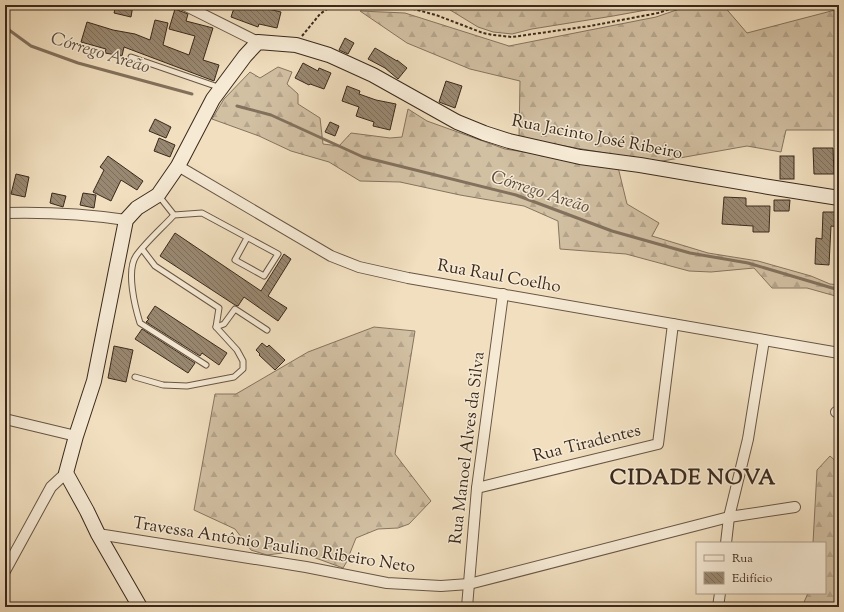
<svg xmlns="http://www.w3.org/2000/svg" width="844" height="612" viewBox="0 0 844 612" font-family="'Sorts Mill Goudy',serif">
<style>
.forest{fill:url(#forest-firs);stroke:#867460}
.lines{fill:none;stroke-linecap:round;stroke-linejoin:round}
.stream{stroke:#83715d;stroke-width:3}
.building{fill:url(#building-back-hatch);stroke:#3a291c}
.lane-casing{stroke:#685645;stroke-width:7}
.street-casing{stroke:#685645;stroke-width:12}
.secondary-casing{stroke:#3a291c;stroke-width:16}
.path{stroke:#3a291c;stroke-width:2;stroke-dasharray:3 2;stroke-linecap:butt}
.lane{stroke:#f6ead5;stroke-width:5}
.street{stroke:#f6ead5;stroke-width:10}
.secondary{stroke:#f6ead5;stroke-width:14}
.labels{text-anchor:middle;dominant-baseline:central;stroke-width:3;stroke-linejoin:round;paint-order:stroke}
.street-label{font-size:17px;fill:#3a291c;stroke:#f6ead5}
.water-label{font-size:18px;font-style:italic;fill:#5e4d3c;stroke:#f6ead5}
.district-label{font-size:21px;font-weight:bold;letter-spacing:1px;fill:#3a291c;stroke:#f6ead5}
</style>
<defs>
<pattern id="forest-firs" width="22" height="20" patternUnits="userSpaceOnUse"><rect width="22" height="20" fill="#d2c0a3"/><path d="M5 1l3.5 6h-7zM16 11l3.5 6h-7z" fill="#b5a58c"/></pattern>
<pattern id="building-back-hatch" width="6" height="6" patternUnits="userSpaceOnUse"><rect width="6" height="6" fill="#998871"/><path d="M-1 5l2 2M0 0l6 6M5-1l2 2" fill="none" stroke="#7e6f5c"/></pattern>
</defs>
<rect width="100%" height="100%" fill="#f1dfbf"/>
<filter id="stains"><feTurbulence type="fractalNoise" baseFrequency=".005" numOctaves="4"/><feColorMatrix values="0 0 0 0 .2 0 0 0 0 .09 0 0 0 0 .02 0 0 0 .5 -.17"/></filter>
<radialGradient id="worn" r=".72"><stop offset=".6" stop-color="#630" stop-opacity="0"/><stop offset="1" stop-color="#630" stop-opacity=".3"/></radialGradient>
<g class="forest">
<polygon points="442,5 674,5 613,16 532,29 512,34 493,32 478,27"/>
<polygon points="691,5 723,5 747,33 839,9 839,130 786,130 781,152 747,146 657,162 519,138 520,81 470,69 407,43 360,11 405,13 509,46 656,17"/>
<polygon points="278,67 292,72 287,84 298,94 298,104 320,118 323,144 339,146 351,133 390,138 402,137 408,109 427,121 505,149 618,167 627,204 659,223 652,236 708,253 758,261 811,276 830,284 839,285 839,297 807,288 772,288 754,268 711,272 689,271 626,254 560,249 558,221 524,206 460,195 400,182 360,181 329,162 291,151 259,136 212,119 224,99 250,72 260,78"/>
<polygon points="374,327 415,331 395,454 431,501 409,524 398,528 378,529 356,538 346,563 343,568 302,553 290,552 267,555 251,550 235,529 194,510 215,394 236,394 308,352"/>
<polygon points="830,456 839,464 839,607 802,607 808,593 825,593 825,543 813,543 817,470"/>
</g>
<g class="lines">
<g class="stream">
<polyline points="5,27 31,46 78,63 192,94"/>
<polyline points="237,106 271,115 363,157 516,195 612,231 690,253 748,263 839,290"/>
</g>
</g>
<g class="building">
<polygon points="116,5 133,5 131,17 114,13"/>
<polygon points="235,5 265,5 264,8 281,12 277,28 259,24 258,27 231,17"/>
<polygon points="175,9 188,14 186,21 213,28 203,60 219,65 214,81 124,47 122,56 105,53 106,49 81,42 87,22 113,30 135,34 150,40 155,20 168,23 163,45 189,55 195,36 169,29"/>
<polygon points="345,38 354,43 348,54 339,50"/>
<polygon points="375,48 397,61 397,60 407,68 398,79 385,68 368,59"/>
<polygon points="303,63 318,71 319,68 331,73 324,89 310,84 309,85 295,78"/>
<polygon points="446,81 462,86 455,108 439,102"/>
<polygon points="347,86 360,91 359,94 376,100 396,104 390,130 373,126 374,122 356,116 359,107 342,101"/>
<polygon points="155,119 171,127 166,138 149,131"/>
<polygon points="330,122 339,126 335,136 325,132"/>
<polygon points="159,138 175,145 170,157 154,151"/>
<polygon points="813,148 833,148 834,174 814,174"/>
<polygon points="108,156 143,181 137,190 121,180 111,201 93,192 104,170 100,167"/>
<rect x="780" y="156" width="14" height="23"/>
<polygon points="16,174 29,177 25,197 11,194"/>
<polygon points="52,193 66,196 63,207 50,203"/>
<polygon points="83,193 96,195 94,208 80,205"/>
<polygon points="724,197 746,198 746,206 770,206 769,232 753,232 753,226 722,224"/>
<polygon points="774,200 790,200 789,211 774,211"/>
<polygon points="823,212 839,212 839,227 831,226 829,265 815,264 816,238 822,239"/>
<polygon points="175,233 261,291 284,254 291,259 268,296 287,308 278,321 244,297 238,306 235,305 160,256"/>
<polygon points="155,306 227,353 219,365 202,353 200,356 146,322 149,319 147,318"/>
<polygon points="142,329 195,363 188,373 135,339"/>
<polygon points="262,343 267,347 269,345 285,360 275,370 259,355 260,354 256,350"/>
<polygon points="114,346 133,350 126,382 108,378"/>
</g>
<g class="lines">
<defs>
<g id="lane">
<polyline points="131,57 221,88"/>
<polyline points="159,196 174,215"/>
<polyline points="216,327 224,324 235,309 267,330"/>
<path d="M206,365L140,323C135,307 126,271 136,256C145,243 163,227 174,215L202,213L278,254L264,276L235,260L247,238"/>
<polyline points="135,377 163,385 187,386 234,377 243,369 243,361 237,350 216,327 219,308 155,266 142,249"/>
</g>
<g id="street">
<polyline points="184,5 258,42"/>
<polyline points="178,166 331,256 359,267 408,278 839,353"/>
<path d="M5,213C45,212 86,214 126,220"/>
<polyline points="836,412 839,413"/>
<polyline points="5,419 76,436"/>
<polyline points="477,488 658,444 673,324"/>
<polyline points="98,534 306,567 387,583 441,586 469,584 729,517 795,507"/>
<polyline points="726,543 729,517 748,439 764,340"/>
<polyline points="5,571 51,487 66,473"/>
<polyline points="467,607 477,488 503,294"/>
<polyline points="718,607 720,593"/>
</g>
<polyline id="secondary" points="140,607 98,534 87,511 66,473 76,436 94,381 126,220 137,208 158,195 178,166 213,99 245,56 258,42 296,45 329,55 373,75 457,122 484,133 509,141 580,157 640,165 769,187 839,198"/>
</defs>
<use href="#lane" class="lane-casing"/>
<use href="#street" class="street-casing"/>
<use href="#secondary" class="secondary-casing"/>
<g class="path">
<polyline points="378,5 402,6 436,15 483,33 493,35 512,37 590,26 658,13 682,5"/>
<polyline points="302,36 320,14 330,7 347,5"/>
</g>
<use href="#lane" class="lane"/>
<use href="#street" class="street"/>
<use href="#secondary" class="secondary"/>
</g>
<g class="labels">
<g class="street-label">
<text transform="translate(597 138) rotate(11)">Rua Jacinto José Ribeiro</text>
<text transform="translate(499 277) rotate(10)">Rua Raul Coelho</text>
<text transform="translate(587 444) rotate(-14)">Rua Tiradentes</text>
<text transform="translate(468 448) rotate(-83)">Rua Manoel Alves da Silva</text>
<text transform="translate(274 546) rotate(9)">Travessa Antônio Paulino Ribeiro Neto</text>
</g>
<g class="water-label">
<text transform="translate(100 54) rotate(17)">Córrego Areão</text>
<text transform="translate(540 193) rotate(18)">Córrego Areão</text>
</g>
<g class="district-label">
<text x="693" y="479">CIDADE NOVA</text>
</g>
</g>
<rect width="844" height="612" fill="none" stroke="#f1dfbf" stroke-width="20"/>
<rect x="6" y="6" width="832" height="600" fill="none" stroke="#3a291c" stroke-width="2"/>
<rect x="10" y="10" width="824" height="592" fill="none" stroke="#3a291c"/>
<rect x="696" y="542" width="130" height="52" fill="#f6ead5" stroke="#ab9d8b"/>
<rect x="704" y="555" width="20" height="6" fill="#f6ead5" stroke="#ab9d8b"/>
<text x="732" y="562" font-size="12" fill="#3a291c">Rua</text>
<rect x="704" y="572" width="20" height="12" fill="url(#building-back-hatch)" stroke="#ab9d8b"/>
<text x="732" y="582" font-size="12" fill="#3a291c">Edifício</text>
<rect width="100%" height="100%" filter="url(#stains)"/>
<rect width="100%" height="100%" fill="url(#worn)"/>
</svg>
